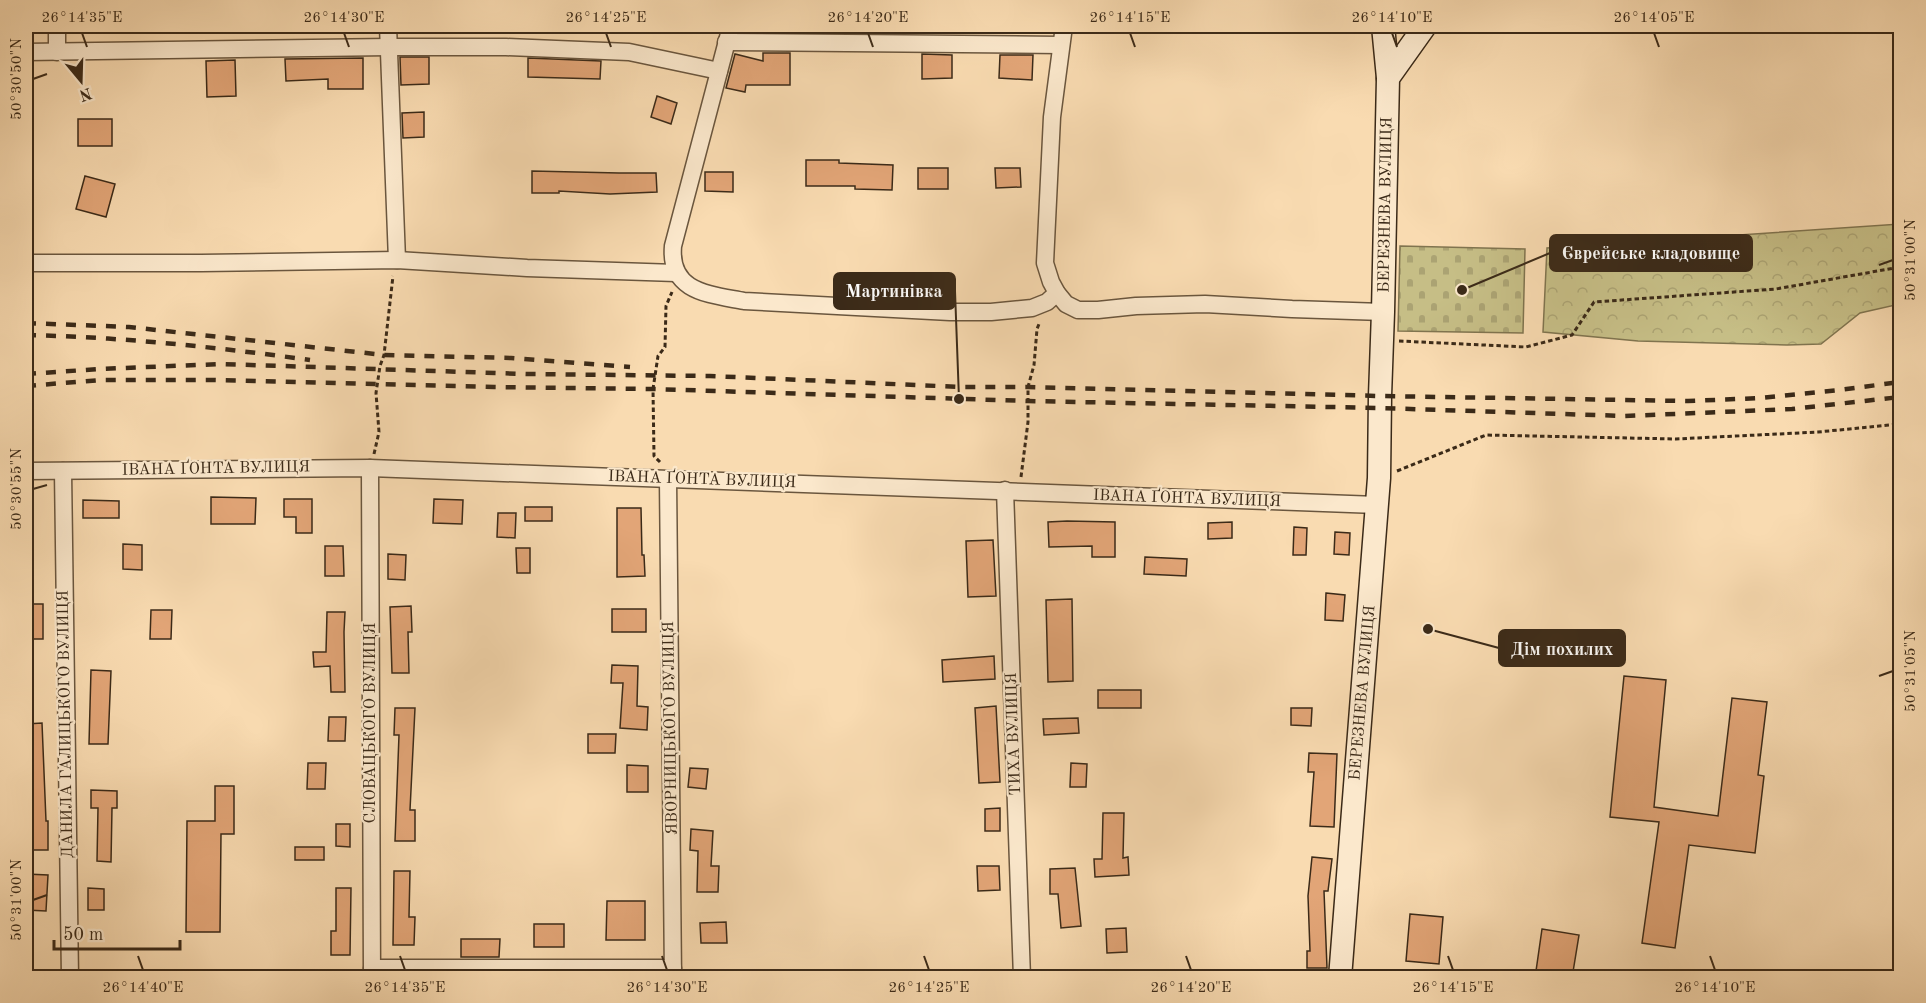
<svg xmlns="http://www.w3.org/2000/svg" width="1926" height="1003" viewBox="0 0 1926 1003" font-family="'Old Standard TT',serif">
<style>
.forest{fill:url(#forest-crowns);stroke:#80744f;stroke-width:1.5}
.cemetery{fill:url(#cemetery-stones);stroke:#80744f;stroke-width:1.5}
.building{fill:#e2a577;stroke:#3b2a18;stroke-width:1.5}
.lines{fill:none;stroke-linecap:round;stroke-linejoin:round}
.street-casing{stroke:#6a563e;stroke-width:19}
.secondary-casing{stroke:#3b2a18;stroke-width:25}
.path{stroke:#3b2a18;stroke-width:3;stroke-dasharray:4.5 3;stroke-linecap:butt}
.street{stroke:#fbe8cc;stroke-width:16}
.secondary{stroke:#fbe8cc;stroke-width:22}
.rail{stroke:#3b2a18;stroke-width:4.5;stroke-dasharray:10 10;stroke-linecap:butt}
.ticks{fill:none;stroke:#3b2a18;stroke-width:2}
.labels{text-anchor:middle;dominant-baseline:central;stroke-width:4.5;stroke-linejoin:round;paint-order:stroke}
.street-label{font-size:16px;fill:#3b2a18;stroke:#fbe8cc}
.leader{fill:none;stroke:#3b2a18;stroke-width:2}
.callout-dot{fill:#3b2a18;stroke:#fbe8cc;stroke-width:2}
.callout{fill:#3b2a18;stroke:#3b2a18;stroke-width:2}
.callout-label{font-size:18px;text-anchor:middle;font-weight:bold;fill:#fff}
.neatline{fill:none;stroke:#3b2a18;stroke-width:2}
.ticks-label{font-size:15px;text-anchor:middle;fill:#3b2a18}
</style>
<defs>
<pattern id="forest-crowns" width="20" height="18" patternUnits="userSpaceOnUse" patternTransform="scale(1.5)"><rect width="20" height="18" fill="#c6be86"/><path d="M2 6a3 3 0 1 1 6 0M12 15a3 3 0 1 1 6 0" fill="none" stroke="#aba373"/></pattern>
<pattern id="cemetery-stones" width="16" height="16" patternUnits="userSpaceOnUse" patternTransform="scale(1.5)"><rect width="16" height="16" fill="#c6be86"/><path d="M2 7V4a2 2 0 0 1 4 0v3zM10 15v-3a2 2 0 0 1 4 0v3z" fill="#aba373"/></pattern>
</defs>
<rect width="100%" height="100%" fill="#f9dbb1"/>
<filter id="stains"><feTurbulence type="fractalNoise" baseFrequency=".00333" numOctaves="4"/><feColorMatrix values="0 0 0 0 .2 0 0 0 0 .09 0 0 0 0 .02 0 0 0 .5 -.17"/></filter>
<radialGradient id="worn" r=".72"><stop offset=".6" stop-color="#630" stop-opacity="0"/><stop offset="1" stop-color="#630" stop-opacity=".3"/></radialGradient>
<polygon class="forest" points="1900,224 1900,304 1860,313 1821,344 1787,345 1638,341 1543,332 1547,248"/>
<polygon class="cemetery" points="1400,246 1525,249 1523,333 1398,331"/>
<g class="building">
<polygon points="763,53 790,53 790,85 746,85 745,92 726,88 735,54 763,61"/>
<polygon points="922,54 952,55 952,78 922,79"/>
<polygon points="1000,55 1033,55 1032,80 999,78"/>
<polygon points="400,57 429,57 429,84 401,85"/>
<polygon points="363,58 363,89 328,89 328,79 286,81 285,59"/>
<polygon points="528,58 601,61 600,79 528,77"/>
<polygon points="235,60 236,96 207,97 206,61"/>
<polygon points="657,96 677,103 671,124 651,117"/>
<polygon points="424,112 424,137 403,138 402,113"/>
<rect x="78" y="119" width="34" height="27"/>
<polygon points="806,160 839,160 839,163 893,165 892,190 855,189 855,186 806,186"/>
<rect x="918" y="168" width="30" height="21"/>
<polygon points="995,168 1020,168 1021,187 996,188"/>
<polygon points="532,171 619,173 656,173 657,192 610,194 559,191 559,193 532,193"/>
<polygon points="705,172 733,172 733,192 705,191"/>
<polygon points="85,176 115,184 106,217 76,209"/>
<polygon points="211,497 256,498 255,524 211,524"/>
<polygon points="284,499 312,499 312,533 296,533 296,517 284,517"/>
<polygon points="434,499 463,500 462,524 433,523"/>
<polygon points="83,500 119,501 119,518 83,518"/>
<rect x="525" y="507" width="27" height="14"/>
<polygon points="617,508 641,508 642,555 644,555 645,576 617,577"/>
<polygon points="498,513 516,513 515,538 497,537"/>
<polygon points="1067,521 1115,522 1115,557 1092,557 1092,546 1049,547 1048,522"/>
<polygon points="1232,522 1232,538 1208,539 1208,523"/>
<polygon points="1294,527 1307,528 1306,555 1293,555"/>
<polygon points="1335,532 1350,533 1349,555 1334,554"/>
<polygon points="993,540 996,596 968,597 966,541"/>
<polygon points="123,544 142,545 142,570 123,569"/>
<polygon points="325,546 343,546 344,576 325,576"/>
<polygon points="516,548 530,548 530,573 517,573"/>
<polygon points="388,554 406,555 405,580 388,579"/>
<polygon points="1145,557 1187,559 1186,576 1144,574"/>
<polygon points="1326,593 1345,595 1343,621 1325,620"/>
<polygon points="1072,599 1073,681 1048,682 1046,600"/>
<rect x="26" y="604" width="17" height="35"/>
<polygon points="411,606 412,632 408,632 409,673 392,673 390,607"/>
<rect x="612" y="609" width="34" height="23"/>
<polygon points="151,610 172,610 171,639 150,639"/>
<polygon points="327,612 345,612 344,632 345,692 331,692 330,666 314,667 313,652 326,652"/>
<polygon points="994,656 995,679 943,682 942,660"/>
<polygon points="612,665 638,666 637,706 648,707 647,730 620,728 623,683 611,683"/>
<polygon points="91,670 111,671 108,744 89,744"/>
<polygon points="1624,676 1666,680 1654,807 1718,816 1732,698 1767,702 1758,775 1764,776 1755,853 1689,845 1675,948 1642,943 1659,822 1610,817"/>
<rect x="1098" y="690" width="43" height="18"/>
<polygon points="996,706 1000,782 979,783 975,708"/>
<polygon points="395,708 415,708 410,810 415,810 415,841 395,841 399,735 394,735"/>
<polygon points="1291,708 1312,708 1311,726 1291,725"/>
<polygon points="329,717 346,717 345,741 328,741"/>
<polygon points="1078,718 1079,733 1044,735 1043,719"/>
<polygon points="42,723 46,821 48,821 48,850 29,850 28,803 26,804 26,724"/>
<polygon points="588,734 616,734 615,753 588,753"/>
<polygon points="1309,753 1337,754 1334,827 1310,826 1314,772 1308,772"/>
<polygon points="308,763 326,763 325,789 307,789"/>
<polygon points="1071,763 1087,764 1086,787 1070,787"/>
<polygon points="627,765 648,766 648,792 627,792"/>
<polygon points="690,768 708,769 706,789 688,787"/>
<polygon points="215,786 234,786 234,834 221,834 220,932 186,932 187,821 215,821"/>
<polygon points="91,790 117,791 117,808 112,808 111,862 97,861 98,808 91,808"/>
<polygon points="1000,808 1000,831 985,831 985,809"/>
<polygon points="1103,813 1124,813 1123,858 1128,857 1129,875 1095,877 1094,859 1102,859"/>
<polygon points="336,824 350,824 350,847 336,846"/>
<polygon points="691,829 713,831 711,866 719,866 718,892 697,892 698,851 690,850"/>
<rect x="295" y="847" width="29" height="13"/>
<polygon points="1312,857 1332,859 1328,891 1324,891 1327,968 1307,968 1307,951 1310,951 1308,896"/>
<polygon points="977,866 999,866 1000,890 978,891"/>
<polygon points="1075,868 1081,926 1061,928 1058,894 1050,894 1050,869"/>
<polygon points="394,871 410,871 409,917 415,917 414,945 393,945"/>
<polygon points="26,874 48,875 46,911 26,910"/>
<polygon points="88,888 104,889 104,910 88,910"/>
<polygon points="336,888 351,888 350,955 331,955 331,931 336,931"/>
<polygon points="607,901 645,901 645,940 606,940"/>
<polygon points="1410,914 1443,917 1439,964 1406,961"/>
<polygon points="726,922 727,943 701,943 700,923"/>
<rect x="534" y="924" width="30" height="23"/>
<polygon points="1126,928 1127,952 1107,953 1106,929"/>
<polygon points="1542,929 1579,935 1572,978 1535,978"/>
<polygon points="461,939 500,939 499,957 461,957"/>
</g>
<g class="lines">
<defs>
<g id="street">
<polyline points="57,26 57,52"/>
<polyline points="388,26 397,260"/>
<path d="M731,26L673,246C669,292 708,294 744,301L950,312H991L1032,308L1047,302L1057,293"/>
<polyline points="1064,26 1052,117 1045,263 1051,282 1057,293 1066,304 1078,310 1098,310 1136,306 1205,304 1292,309 1383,312"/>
<polyline points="726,42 1061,45"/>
<polyline points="26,52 390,47 506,47 629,52 719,71"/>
<polyline points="26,263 201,263 397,260 527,268 676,273"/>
<polyline points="370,468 372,978"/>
<polyline points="26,471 370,468 1377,505"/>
<polyline points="63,471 70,978"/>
<polyline points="668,479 673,978"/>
<polyline points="1005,490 1022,978"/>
<polyline points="372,968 673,968"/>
</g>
<g id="secondary">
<polyline points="1383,26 1388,78"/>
<polyline points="1340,978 1379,478 1380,396 1383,312 1388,78 1425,26"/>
</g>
</defs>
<use href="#street" class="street-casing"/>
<use href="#secondary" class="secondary-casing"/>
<g class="path">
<polyline points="1399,341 1526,347 1572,335 1594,302 1776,289 1900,267"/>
<polyline points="374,454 379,432 376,393 380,366 384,355 393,276"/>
<polyline points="660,462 654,456 653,389 658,356 665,347 666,306 672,292"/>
<polyline points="1397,471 1486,435 1676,439 1818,432 1900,424"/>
<polyline points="1021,477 1028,422 1028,387 1034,365 1037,329 1039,324"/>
</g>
<use href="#street" class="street"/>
<use href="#secondary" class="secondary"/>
<g class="rail">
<polyline points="26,323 129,327 384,355 511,358 630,367"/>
<path d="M26,335C121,337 215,347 310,360"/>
<polyline points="26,374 100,369 221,364 526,374 710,376 961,387 1028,387 1380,396 1688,401 1761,398 1839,390 1900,382"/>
<polyline points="26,386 101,380 211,380 494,387 653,389 1028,401 1380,408 1625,416 1792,409 1900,397"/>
</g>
</g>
<path class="ticks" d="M82,33L87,47M344,33L349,47M606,33L611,47M868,33L873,47M1130,33L1135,47M1392,33L1397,47M1654,33L1659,47M33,79L47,74M1879,265L1893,260M33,489L47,485M1879,676L1893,671M33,900L47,895M138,956L143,970M400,956L405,970M662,956L667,970M924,956L929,970M1186,956L1191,970M1448,956L1453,970M1710,956L1715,970"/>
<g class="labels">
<g class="street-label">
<text transform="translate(1386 205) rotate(-89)">БЕРЕЗНЕВА ВУЛИЦЯ</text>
<text transform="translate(216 469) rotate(-1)">ІВАНА ҐОНТА ВУЛИЦЯ</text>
<text transform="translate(702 480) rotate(2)">ІВАНА ҐОНТА ВУЛИЦЯ</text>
<text transform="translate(1187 499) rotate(2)">ІВАНА ҐОНТА ВУЛИЦЯ</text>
<text transform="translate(1363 693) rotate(-85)">БЕРЕЗНЕВА ВУЛИЦЯ</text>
<text transform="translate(371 723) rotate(-90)">СЛОВАЦЬКОГО ВУЛИЦЯ</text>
<text transform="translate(66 724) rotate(-91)">ДАНИЛА ГАЛИЦЬКОГО ВУЛИЦЯ</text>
<text transform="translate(671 728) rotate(-91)">ЯВОРНИЦЬКОГО ВУЛИЦЯ</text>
<text transform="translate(1014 734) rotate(-92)">ТИХА ВУЛИЦЯ</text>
</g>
</g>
<path class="leader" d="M1462 290L1550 253M959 399L955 291M1428 629L1499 648"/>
<g class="callout-dot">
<circle cx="1462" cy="290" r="6"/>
<circle cx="959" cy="399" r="6"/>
<circle cx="1428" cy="629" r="6"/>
</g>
<g class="callout">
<rect x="1550" y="235" width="202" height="36" rx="6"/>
<rect x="834" y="273" width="121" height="36" rx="6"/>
<rect x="1499" y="630" width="126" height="36" rx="6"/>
</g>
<g class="callout-label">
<text x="1651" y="259">Єврейське кладовище</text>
<text x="894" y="297">Мартинівка</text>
<text x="1562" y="655">Дiм похилих</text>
</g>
<rect width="1926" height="1003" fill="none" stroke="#f9dbb1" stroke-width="66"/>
<g transform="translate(81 81) rotate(161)" stroke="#fbe8cc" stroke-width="4.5" paint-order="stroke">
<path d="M0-4.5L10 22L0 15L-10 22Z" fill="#3b2a18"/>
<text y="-9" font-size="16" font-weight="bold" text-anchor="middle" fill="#3b2a18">N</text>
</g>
<path d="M54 940v9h126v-9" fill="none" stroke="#3b2a18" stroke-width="3"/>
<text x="63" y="940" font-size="18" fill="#3b2a18" stroke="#fbe8cc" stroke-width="4.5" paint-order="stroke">50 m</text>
<rect x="33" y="33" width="1860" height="937" class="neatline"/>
<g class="ticks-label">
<text x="82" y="22">26°14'35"E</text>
<text x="344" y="22">26°14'30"E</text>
<text x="606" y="22">26°14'25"E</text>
<text x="868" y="22">26°14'20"E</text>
<text x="1130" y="22">26°14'15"E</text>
<text x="1392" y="22">26°14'10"E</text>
<text x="1654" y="22">26°14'05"E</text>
<text transform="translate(16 79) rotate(-90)" y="5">50°30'50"N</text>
<text transform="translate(1910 260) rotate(-90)" y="5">50°31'00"N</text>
<text transform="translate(16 489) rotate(-90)" y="5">50°30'55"N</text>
<text transform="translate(1910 671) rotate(-90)" y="5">50°31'05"N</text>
<text transform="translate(16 900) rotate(-90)" y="5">50°31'00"N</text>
<text x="143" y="992">26°14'40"E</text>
<text x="405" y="992">26°14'35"E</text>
<text x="667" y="992">26°14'30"E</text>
<text x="929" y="992">26°14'25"E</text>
<text x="1191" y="992">26°14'20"E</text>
<text x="1453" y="992">26°14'15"E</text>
<text x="1715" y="992">26°14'10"E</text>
</g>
<rect width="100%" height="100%" filter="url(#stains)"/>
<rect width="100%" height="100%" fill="url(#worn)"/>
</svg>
